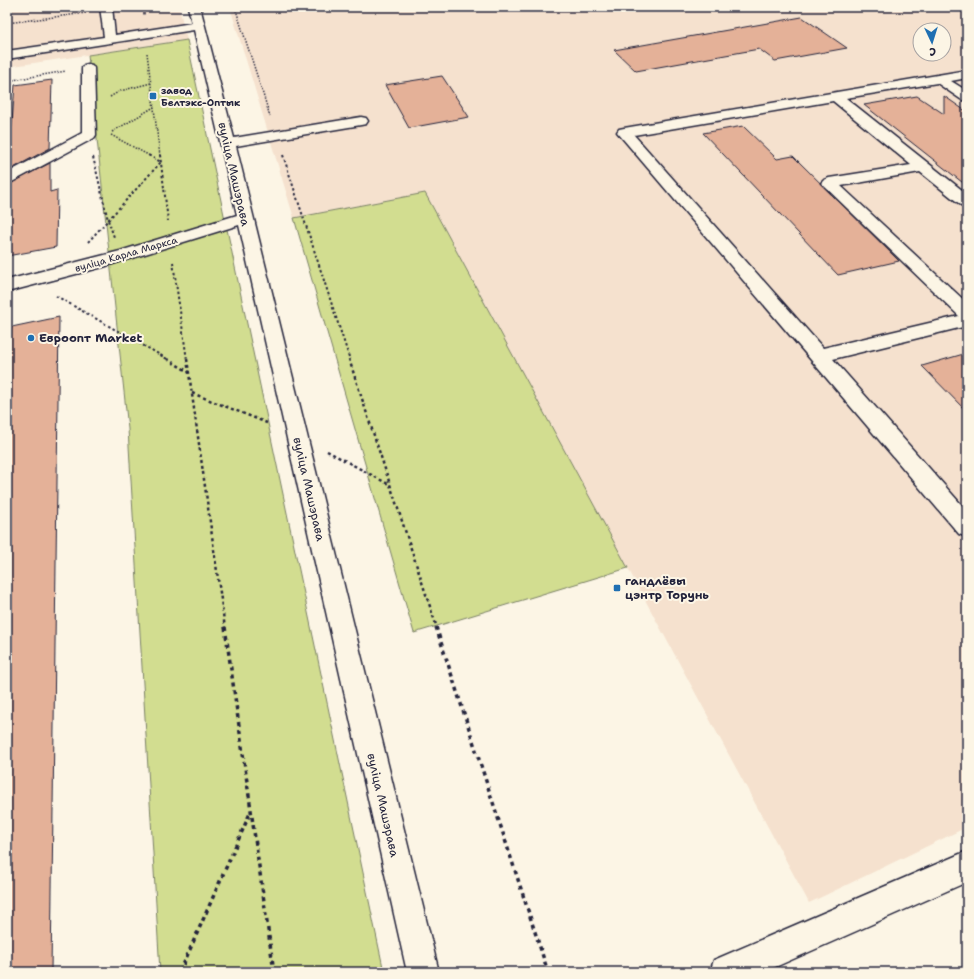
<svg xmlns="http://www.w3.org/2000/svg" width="974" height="979" viewBox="0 0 974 979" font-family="'Shantell Sans',sans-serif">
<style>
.built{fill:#f5e1ce;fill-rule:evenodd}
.green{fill:#d2dd90;stroke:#7a8066}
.building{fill:#e4b198;stroke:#22223b}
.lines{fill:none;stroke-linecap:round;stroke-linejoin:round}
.minor-casing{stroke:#22223b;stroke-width:3}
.path-far3{stroke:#22223b;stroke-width:1.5;stroke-dasharray:1.5 1.5;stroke-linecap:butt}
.path-far2{stroke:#22223b;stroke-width:2;stroke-dasharray:2.5 2.5;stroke-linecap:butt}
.path-far1{stroke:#22223b;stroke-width:2.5;stroke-dasharray:3 3;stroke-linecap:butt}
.path{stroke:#22223b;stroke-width:3.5;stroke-dasharray:4 4;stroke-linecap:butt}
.minor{fill:#fcf5e5;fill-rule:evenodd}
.rail{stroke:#22223b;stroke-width:1.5}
.poi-dot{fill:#1f6fb2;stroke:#fcf5e5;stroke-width:1.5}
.labels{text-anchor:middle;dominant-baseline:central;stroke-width:4;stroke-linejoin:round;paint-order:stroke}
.far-poi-label{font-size:10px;font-weight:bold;fill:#22223b;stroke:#fcf5e5;text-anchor:start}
.far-street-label{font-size:10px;fill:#22223b;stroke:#fcf5e5}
.street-label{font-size:12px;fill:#22223b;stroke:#fcf5e5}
.poi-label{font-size:12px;font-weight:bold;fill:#22223b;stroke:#fcf5e5;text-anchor:start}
</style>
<rect width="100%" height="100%" fill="#fcf5e5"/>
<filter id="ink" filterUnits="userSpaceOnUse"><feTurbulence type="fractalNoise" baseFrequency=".025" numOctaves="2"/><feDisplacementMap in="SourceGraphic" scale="8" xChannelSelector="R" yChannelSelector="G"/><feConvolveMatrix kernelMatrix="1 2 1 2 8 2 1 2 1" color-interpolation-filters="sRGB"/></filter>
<g filter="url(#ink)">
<g class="built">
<polygon points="7,7 179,7 187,40 7,67"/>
<path d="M230,7H967V827L809,903L425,193L294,218ZM920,30H944V54H920Z"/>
</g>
<g class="green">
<polygon points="187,40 384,972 160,972 128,429 88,55"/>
<polygon points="425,193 628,568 414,633 294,218"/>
</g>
<g class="building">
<polygon points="802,17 847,48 775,61 759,49 636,71 614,50"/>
<polygon points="442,76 469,117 409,128 385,85"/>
<polygon points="52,80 50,148 8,171 15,85"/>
<polygon points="917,96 944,114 944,96 967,112 967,186 864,105"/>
<polygon points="743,126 777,159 793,156 899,261 838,275 703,133"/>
<polygon points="50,163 50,192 57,190 56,247 7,256 7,185"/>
<polygon points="59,317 51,972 7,972 7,328"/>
<polygon points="967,353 967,412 922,366"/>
</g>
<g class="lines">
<defs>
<g id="minor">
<polygon points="100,7 112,7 115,35 192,23 188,7 200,7 234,138 361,117 366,118 368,121 366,124 361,125 236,146 439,972 407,972 239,225 103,267 7,292 7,280 120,251 237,215 194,30 7,59 7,51 104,37"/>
<polygon points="88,64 92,65 94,68 96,135 94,138 12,182 7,184 7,173 82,133 82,68 84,65"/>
<path d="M967,70V78L951,81L967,91V101L962,100L937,83L846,98L967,194V207L961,205L920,172L841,186L967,303V326L833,359L967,511V537L959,534L617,132L619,129L624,128ZM833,101L911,165L829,178L824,180L821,183L959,316L823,348L634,135Z"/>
<polygon points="967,851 967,882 764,972 710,972 714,960"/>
</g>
</defs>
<use href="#minor" class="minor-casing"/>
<g class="path-far3">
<polyline points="144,7 144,15"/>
<polyline points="235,7 270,116"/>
<polyline points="7,23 86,13"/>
<polyline points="147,53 160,156"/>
<polyline points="7,81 66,71"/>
<polyline points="110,97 120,91 151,83"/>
<polyline points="112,132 154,107"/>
<polyline points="111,135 150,156"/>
</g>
<g class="path-far2">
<polyline points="160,155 168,221"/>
<polyline points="283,155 350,360"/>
<polyline points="93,157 108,220 114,237"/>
<polyline points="88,242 161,162 148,155"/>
<polyline points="173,262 187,360"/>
<polyline points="56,296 169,360"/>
</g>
<g class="path-far1">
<polyline points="167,359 189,372"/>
<polyline points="187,359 225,628"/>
<polyline points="349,359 437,628"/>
<polyline points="192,393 267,423"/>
<polyline points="327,451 390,485"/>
</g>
<g class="path">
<polyline points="225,627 274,972"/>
<polyline points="436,627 548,972"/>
<polyline points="180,972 251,811"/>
</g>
<use href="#minor" class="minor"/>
<polyline class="rail" points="964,7 967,9"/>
</g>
</g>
<g class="poi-dot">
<rect x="149" y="92" width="8" height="8" rx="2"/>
<circle cx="31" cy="338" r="4"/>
<rect x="613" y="584" width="8" height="8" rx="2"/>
</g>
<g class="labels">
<g class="far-poi-label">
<text x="161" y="90">завод<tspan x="161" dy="12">Белтэкс-Оптык</tspan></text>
</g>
<g class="far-street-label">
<text transform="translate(126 254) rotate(-16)">вуліца Карла Маркса</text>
</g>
<g class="street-label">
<text transform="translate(234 174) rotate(77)">вуліца Машэрава</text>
<text transform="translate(309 489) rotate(77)">вуліца Машэрава</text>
<text transform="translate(383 805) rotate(77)">вуліца Машэрава</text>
</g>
<g class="poi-label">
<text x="39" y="338">Евроопт Market</text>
<text x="625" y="581">гандлёвы<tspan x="625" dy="14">цэнтр Торунь</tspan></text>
</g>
</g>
<rect width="974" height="979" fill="none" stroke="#fcf5e5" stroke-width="24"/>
<rect x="12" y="12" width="950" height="955" fill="none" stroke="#22223b" stroke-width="1.5" filter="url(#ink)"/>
<g transform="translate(932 42) rotate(176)"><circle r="19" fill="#fcf5e5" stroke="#a5a1a1"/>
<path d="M0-3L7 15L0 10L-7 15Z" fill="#1f6fb2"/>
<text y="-6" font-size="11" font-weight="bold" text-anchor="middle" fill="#22223b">С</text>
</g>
</svg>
